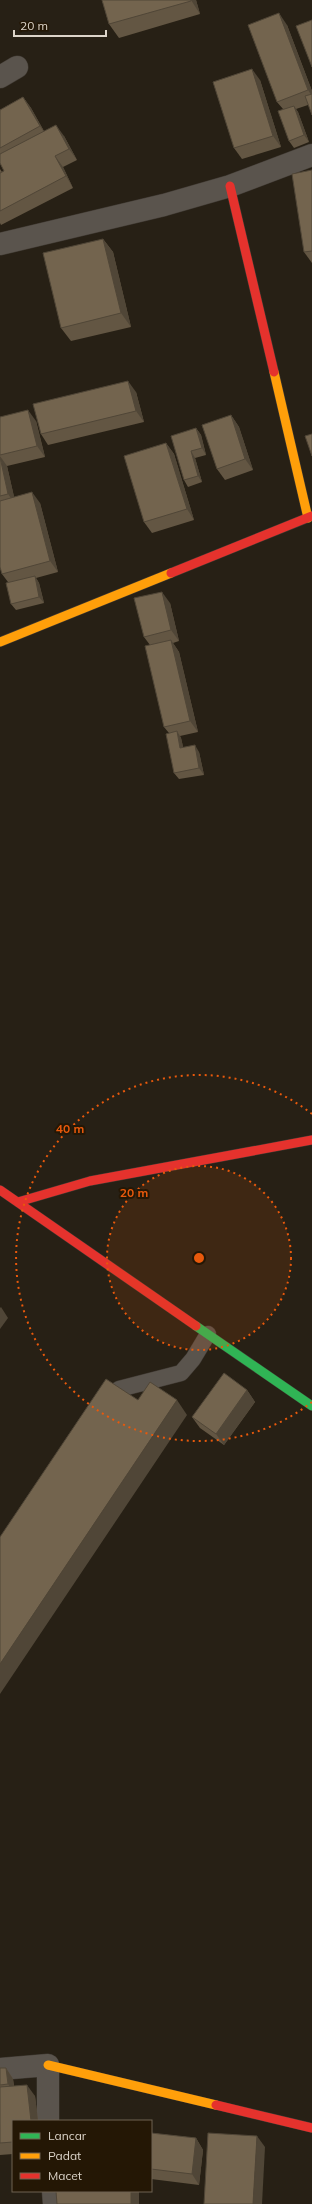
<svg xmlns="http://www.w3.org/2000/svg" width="312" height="2204" viewBox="0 0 312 2204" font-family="Mulish,sans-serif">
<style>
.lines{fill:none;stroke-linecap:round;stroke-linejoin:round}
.lane-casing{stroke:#403a33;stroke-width:17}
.street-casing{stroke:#403a33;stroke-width:23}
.fast-casing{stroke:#403a33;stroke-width:10}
.slow-casing{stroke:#403a33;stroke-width:10}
.jam-casing{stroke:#403a33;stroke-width:10}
.lane{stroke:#5a544d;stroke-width:16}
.street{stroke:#5a544d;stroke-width:22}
.fast{stroke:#30b455;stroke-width:9}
.slow{stroke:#ff9f0a;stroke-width:9}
.jam{stroke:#e5322d;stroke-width:9}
.wall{fill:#635643}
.shaded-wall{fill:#504637}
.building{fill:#73644e;stroke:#504637}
.ring{fill:none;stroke:#e8590c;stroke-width:2;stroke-dasharray:2 4}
.centre{fill:#e8590c;stroke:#241705;stroke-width:2}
.ring-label{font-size:12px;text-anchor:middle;font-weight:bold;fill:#e8590c;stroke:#241705;stroke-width:4;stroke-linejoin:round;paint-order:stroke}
</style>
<rect width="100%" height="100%" fill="#272015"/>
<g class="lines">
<defs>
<polyline id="lane" points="105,1401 119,1389 181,1373 193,1359 208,1334"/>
<g id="street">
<polyline points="0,77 17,67"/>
<polyline points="0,244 164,205 230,186 312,155"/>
<polyline points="0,2069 48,2065 48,2121"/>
<polyline points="53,2191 54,2204"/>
</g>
<polyline id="fast" points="196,1326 312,1406"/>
<g id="slow">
<polyline points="274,372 308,518"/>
<polyline points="0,642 171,573"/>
<polyline points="48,2065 216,2105"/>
</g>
<g id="jam">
<polyline points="230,186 274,372"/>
<polyline points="171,573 312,516"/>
<polyline points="0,1190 196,1326"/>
<polyline points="18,1202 90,1181 312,1140"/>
<polyline points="216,2105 312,2128"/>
</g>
</defs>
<use href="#lane" class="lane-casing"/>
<use href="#street" class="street-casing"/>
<use href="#fast" class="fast-casing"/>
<use href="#slow" class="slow-casing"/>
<use href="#jam" class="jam-casing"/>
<use href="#lane" class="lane"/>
<use href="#street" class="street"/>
<use href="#fast" class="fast"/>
<use href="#slow" class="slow"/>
<use href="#jam" class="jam"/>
</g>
<g class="wall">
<polygon points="102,0 196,0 200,14 119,38 109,24"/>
<polygon points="287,25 312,91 308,105 296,109 298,112 309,142 294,148 289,141 283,109 277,102"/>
<polygon points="260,80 281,147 242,159 234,148"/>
<polygon points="23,97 31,108 44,131 64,136 77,160 63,167 73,188 1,225 0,223 0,169 2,172 4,171 0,163 0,110"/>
<polygon points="312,170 312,263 304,252"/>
<polygon points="103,239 113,252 131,327 71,341 61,328"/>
<polygon points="136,392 144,422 48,445 41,434"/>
<polygon points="231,415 239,427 253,470 225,480 217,469"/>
<polygon points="0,417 36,421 45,457 7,466 14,497 40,503 58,572 36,578 39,583 44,603 16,610 11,604 8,582 2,574 0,567"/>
<polygon points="196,428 201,435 206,455 195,458 202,482 188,487 184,480"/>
<polygon points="166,443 174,454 194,520 152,533 144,522"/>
<polygon points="170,603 179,641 173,643 179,652 198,732 180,736 181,738 183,747 199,752 204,775 179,779 174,773 169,733 164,727 150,645 144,637"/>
<polygon points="247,1390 255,1402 224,1445 200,1428 192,1417"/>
<polygon points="0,2068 6,2068 13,2079 14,2086 35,2096 38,2121 13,2121 13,2154 0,2155"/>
<polygon points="151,2133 196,2138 203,2150 199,2185 151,2179"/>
</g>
<g class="shaded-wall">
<polygon points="191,0 196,0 200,14"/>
<polygon points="279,13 287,25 312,91 312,96 308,90"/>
<polygon points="252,69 260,80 281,147 273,136"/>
<polygon points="23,97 31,108 47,137 40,126"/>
<polygon points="294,106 298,112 309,142 304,135"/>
<polygon points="56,125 64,136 77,160 69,149"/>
<polygon points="55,156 63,167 73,188 66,176"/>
<polygon points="103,239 113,252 131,327 121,313"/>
<polygon points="128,381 136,392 144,422 136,411"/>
<polygon points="28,410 36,421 45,457 37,446"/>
<polygon points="231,415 239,427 253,470 245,459"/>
<polygon points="196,428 201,435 206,455 202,448"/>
<polygon points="166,443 174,454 194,520 187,509"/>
<polygon points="191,451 195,458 202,482 198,476"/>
<polygon points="0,456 7,466 16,505 8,494"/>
<polygon points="32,492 40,503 58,572 50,561"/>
<polygon points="35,576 39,583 44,603 39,597"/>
<polygon points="162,592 170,603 179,641 171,630"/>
<polygon points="171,640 179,652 198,732 190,721"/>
<polygon points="177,731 181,738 185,755 180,748"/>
<polygon points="195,745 199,752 204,775 199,768"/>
<polygon points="1,1307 8,1318 0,1329 0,1308"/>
<polygon points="247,1390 255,1402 224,1445 216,1434"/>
<polygon points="177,1400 187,1415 0,1694 0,1664"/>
<polygon points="6,2068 13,2079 15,2096 8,2084"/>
<polygon points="27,2085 35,2096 38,2121 31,2121"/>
<polygon points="257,2136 265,2147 262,2204 253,2204"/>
<polygon points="196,2138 203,2150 199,2185 192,2174"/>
<polygon points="131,2191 138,2191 139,2192 139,2204 131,2204"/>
</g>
<g class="building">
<polygon points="102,0 191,0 191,1 109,24"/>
<polygon points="279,13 308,90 277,102 248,25"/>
<polygon points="312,20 312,67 296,26"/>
<polygon points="252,69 273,136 234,148 213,82"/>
<polygon points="312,94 312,115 305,96"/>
<polygon points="23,97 40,126 0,148 0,110"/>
<polygon points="294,106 304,135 289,141 278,111"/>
<polygon points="56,125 69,149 55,156 66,176 0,211 0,173 4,171 0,163 0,154"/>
<polygon points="312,170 312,251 304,252 292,174"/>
<polygon points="103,239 121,313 61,328 43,253"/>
<polygon points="128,381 136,411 41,434 33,404"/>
<polygon points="28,410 37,446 0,455 0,417"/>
<polygon points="231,415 245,459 217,469 202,425"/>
<polygon points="196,428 202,448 191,451 198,476 184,480 171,436"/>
<polygon points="312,434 312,456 305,436"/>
<polygon points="166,443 187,509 144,522 124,456"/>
<polygon points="0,457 8,494 0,496"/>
<polygon points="32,492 50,561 2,574 0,567 0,501"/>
<polygon points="35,576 39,597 11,604 6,583"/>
<polygon points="162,592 171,630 144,637 134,598"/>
<polygon points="171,640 190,721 164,727 145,646"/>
<polygon points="177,731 180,748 195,745 199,768 174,773 166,734"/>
<polygon points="224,1373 247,1390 216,1434 192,1417"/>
<polygon points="106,1379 138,1400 150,1382 177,1400 0,1664 0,1537"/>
<polygon points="0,2068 6,2068 8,2084 0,2085"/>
<polygon points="27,2085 31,2121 13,2121 13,2142 0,2143 0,2087"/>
<polygon points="151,2133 196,2138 192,2174 151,2169"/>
<polygon points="208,2133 257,2136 253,2204 204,2204"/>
<polygon points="56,2191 131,2191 131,2204 57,2204"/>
</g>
<circle cx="199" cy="1258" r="92" fill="#e8590c" fill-opacity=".12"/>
<g class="ring">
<circle cx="199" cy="1258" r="92"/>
<path d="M312 1402A183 183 0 1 1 312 1114"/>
</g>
<circle cx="199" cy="1258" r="6" class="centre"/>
<g class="ring-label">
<text x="70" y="1133">40 m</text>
<text x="134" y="1197">20 m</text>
</g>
<rect x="12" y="2120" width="140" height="72" fill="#241705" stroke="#6e6353"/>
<rect x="20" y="2133" width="20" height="6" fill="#30b455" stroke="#6e6353"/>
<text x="48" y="2140" font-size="12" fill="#dcd4c9">Lancar</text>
<rect x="20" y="2153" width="20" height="6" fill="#ff9f0a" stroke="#6e6353"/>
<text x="48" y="2160" font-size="12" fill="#dcd4c9">Padat</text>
<rect x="20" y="2173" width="20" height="6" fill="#e5322d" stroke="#6e6353"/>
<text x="48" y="2180" font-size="12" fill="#dcd4c9">Macet</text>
<path d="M14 30v6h92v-6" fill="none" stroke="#dcd4c9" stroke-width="2"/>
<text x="20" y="30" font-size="12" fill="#dcd4c9" stroke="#241705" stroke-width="3" paint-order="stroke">20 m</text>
</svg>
